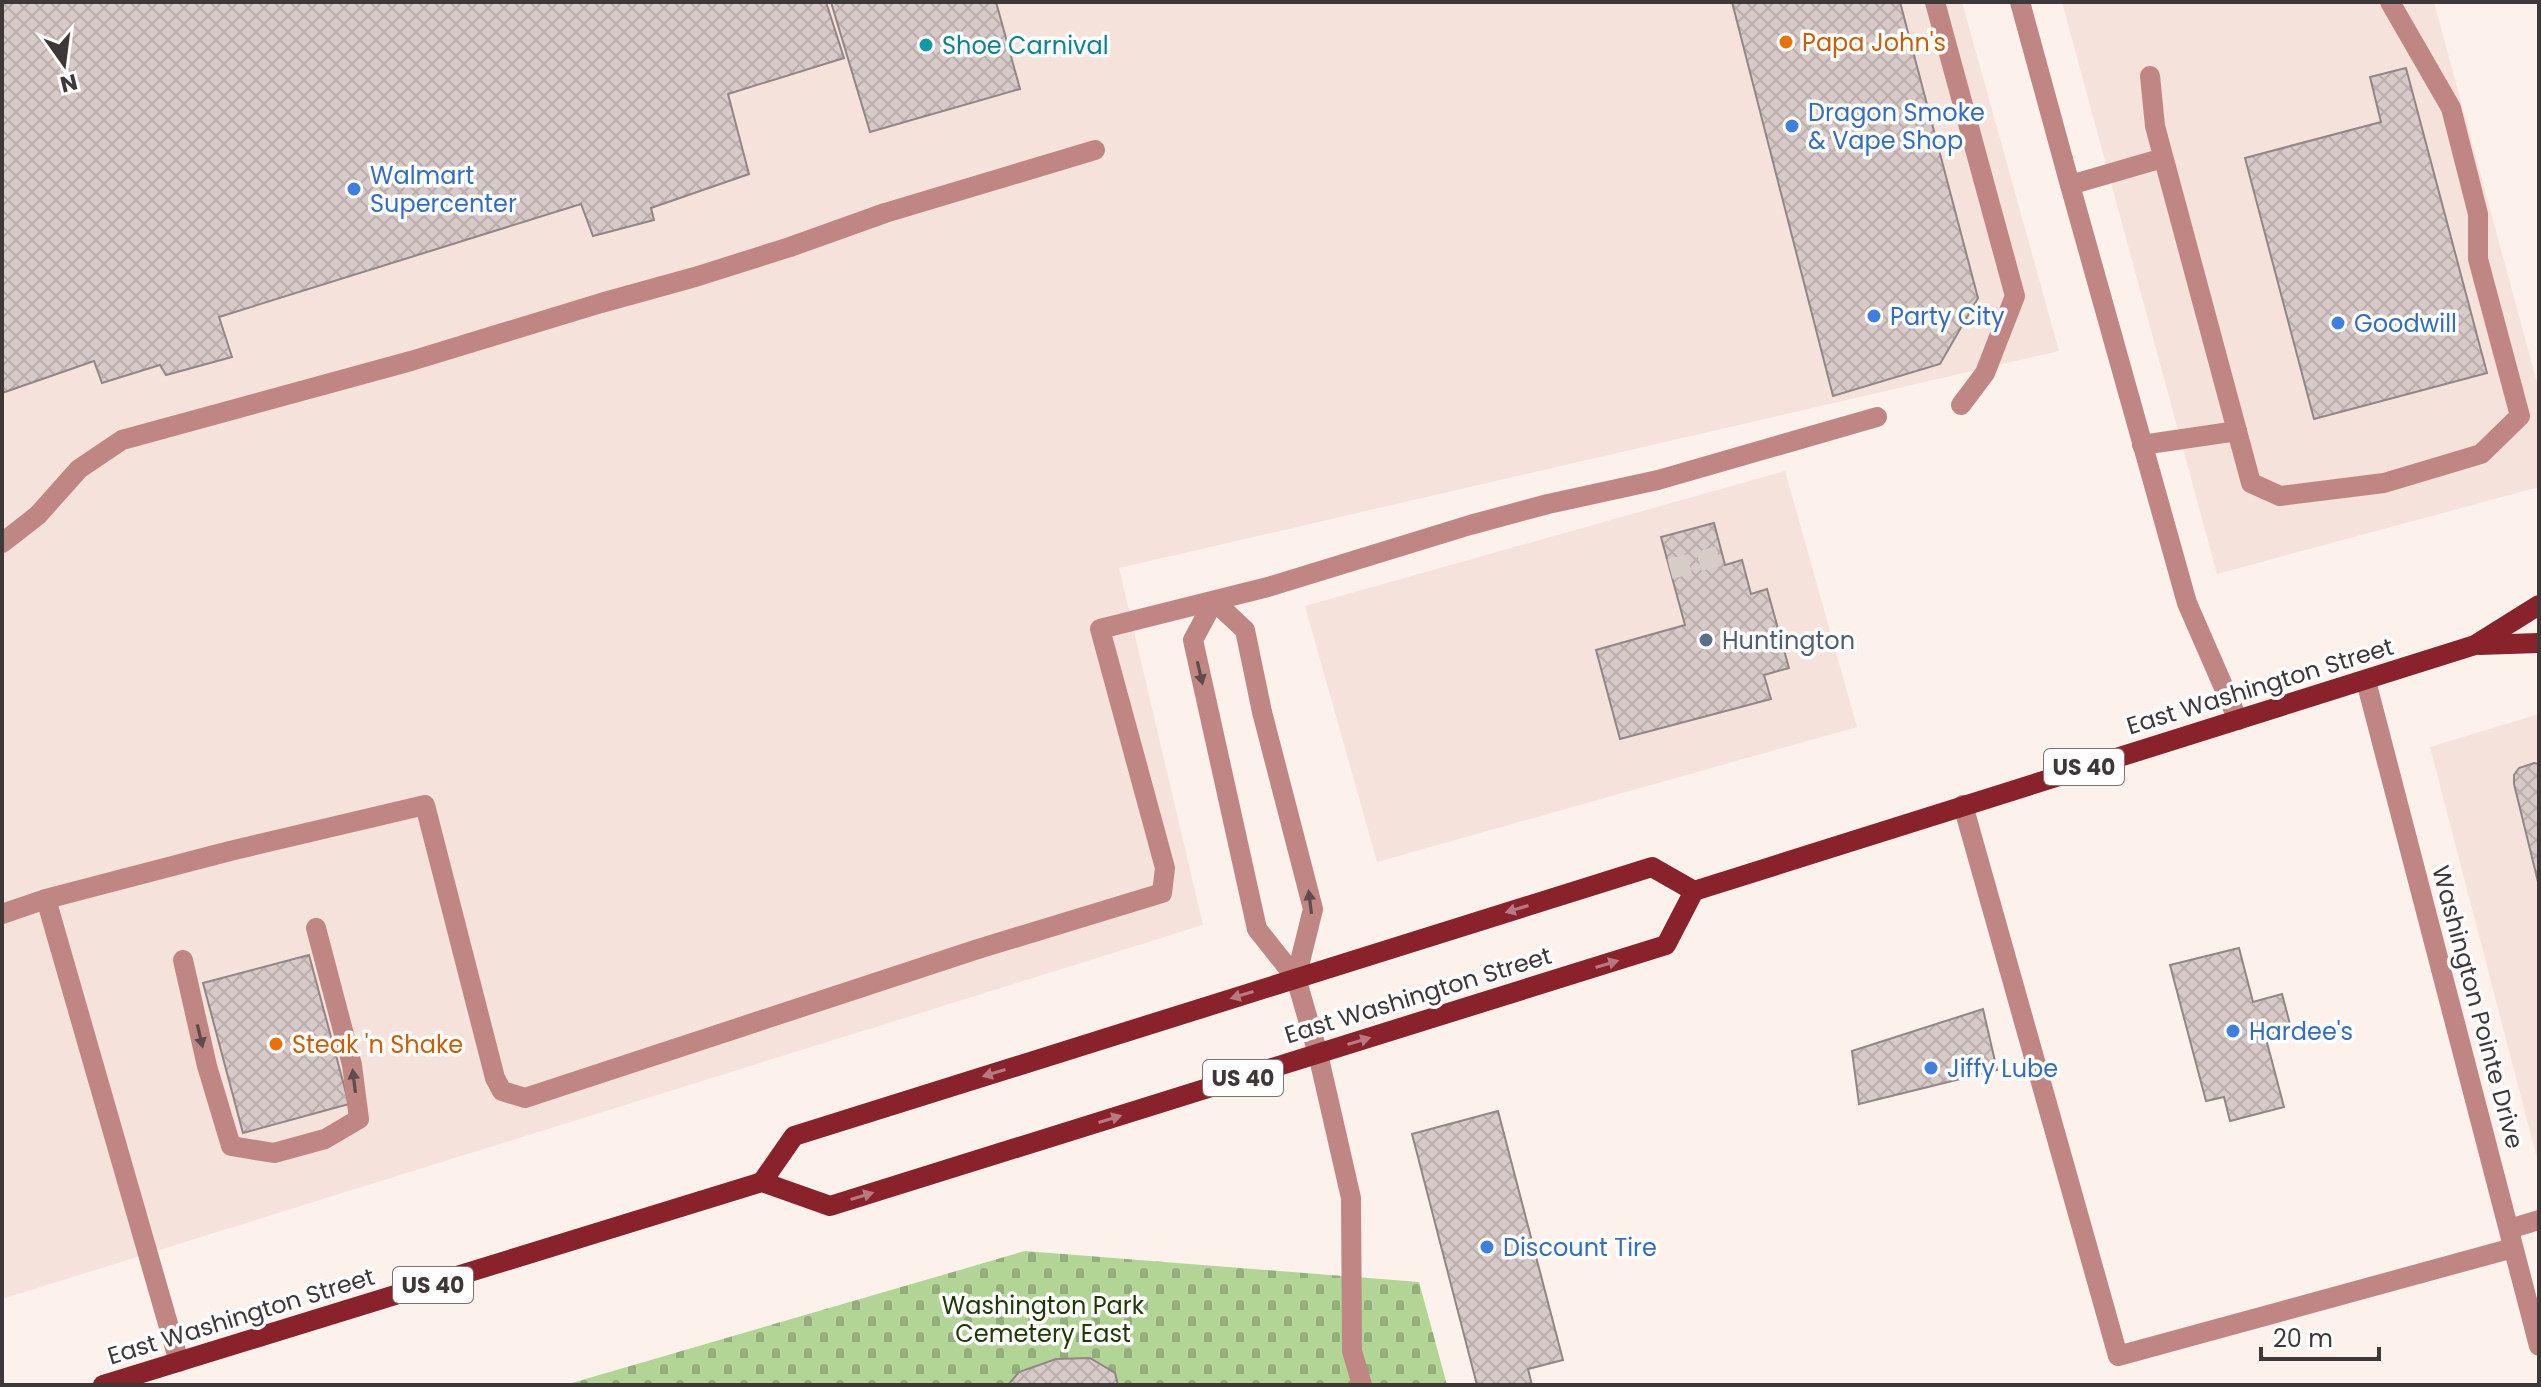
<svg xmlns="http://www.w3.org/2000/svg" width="2541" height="1387" viewBox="0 0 2541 1387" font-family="Poppins,sans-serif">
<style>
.built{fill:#f5e2da}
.cemetery{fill:url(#cemetery-stones)}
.building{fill:url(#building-cross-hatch);stroke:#928686;stroke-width:2}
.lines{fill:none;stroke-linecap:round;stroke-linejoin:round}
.minor-tunnel{stroke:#d7ccc8;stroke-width:20;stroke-dasharray:20 10;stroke-linecap:butt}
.minor{stroke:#c08684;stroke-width:20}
.major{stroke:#89222b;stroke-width:20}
.oneway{fill:#5e4c4b}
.oneway2{fill:#b87a80}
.food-dot{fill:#e8710a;stroke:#fff;stroke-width:3}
.culture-dot{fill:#0f9aa8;stroke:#fff;stroke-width:3}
.shop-dot{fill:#3f7fe0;stroke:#fff;stroke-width:3}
.service-dot{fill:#5c6f8a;stroke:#fff;stroke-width:3}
.labels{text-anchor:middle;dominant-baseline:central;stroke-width:7;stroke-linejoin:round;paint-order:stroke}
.shield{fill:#fff;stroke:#787474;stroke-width:2}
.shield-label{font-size:22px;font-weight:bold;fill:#3e3938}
.food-label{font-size:24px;fill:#c56008;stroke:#fff;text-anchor:start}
.culture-label{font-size:24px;fill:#0d838f;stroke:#fff;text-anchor:start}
.shop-label{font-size:24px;fill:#366cbe;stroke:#fff;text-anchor:start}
.service-label{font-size:24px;fill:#4e5e75;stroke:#fff;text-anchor:start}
.street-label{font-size:24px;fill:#3e3938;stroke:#fff}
.park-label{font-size:24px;fill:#203805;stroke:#fff}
</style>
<defs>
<pattern id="cemetery-stones" width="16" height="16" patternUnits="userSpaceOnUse" patternTransform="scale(2)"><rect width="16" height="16" fill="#b2d596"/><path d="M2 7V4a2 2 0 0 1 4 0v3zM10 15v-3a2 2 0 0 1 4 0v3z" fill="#92ae7b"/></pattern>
<pattern id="building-cross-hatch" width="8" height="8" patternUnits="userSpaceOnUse" patternTransform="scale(2)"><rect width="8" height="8" fill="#d7cac9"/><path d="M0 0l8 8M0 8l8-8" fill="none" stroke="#baaead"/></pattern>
</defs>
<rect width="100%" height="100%" fill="#fdf1ec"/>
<g class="built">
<polygon points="2,2 1962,2 2059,351 1119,568 1203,925 2,1299"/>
<polygon points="2062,2 2434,2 2539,390 2539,487 2217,574"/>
<polygon points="1785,471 1857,727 1377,862 1305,606"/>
<polygon points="2539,714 2539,1166 2430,747"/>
</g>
<polygon class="cemetery" points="1025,1251 1419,1282 1447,1385 565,1385"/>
<g class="building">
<polygon points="2,2 826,2 844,58 728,94 749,174 651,208 654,220 593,236 581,204 219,317 232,357 166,375 160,365 102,383 94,361 2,393"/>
<polygon points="831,2 996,2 1020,89 870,132"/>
<polygon points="1732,2 1900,2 1978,298 1940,364 1833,396"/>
<polygon points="2406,68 2487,373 2314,419 2245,158 2381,122 2370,77"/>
<polygon points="1714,523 1725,565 1742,560 1751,594 1767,589 1789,668 1764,675 1771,699 1620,739 1596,650 1685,625 1661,537"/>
<polygon points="2534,763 2539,764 2539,886 2514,784 2514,775 2519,768"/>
<polygon points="2239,948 2253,1002 2282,994 2291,1028 2265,1035 2284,1107 2230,1121 2224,1097 2206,1101 2170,965"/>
<polygon points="309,955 349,1104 243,1133 203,983"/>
<polygon points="1983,1009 1997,1070 1859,1104 1852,1051"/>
<polygon points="1498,1111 1563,1360 1528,1369 1532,1385 1477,1385 1412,1134"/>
<polygon points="1090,1358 1115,1373 1118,1385 1008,1385 1019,1372 1056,1359"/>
</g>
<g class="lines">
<polyline class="minor-tunnel" points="1670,569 1723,555"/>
<g class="minor">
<polyline points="1935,2 2015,296 1985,373 1961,405"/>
<polyline points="2020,2 2070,185"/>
<polyline points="2163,158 2070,185 2187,603 2238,720"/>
<polyline points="2237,431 2251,483 2280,496 2384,483 2481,454 2520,416 2478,259 2478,214 2451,108 2390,2"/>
<polyline points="2142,445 2237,431 2155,126 2150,76"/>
<polyline points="2,543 38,515 79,469 122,440 411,361 601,303 695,277 790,247 885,213 1095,150"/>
<polyline points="1214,601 1193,640 1257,929 1296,978 1318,1054 1351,1198 1352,1351 1362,1385"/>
<polyline points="1214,601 1245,630 1262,712 1313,909 1296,978"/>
<polyline points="2366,681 2539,1346"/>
<polyline points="1963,805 2118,1356 2513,1248"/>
<polyline points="46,899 179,1362"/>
<polyline points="2,914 46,899 230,851 425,805 495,1078 502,1091 525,1098 978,949 1162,893 1165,868 1100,629 1268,587 1470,525 1548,504 1658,480 1877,417"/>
<polyline points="183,960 207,1066 231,1146 274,1153 325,1139 359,1119 352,1065 316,928"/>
<polyline points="2509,1229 2539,1220"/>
</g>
<g class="major">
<polyline points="2479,645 2539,643"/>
<polyline points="762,1182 794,1136 1652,867 1694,891"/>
<polyline points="103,1385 762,1182 830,1206 1666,945 1694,891 2475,645 2539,605"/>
</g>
</g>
<defs><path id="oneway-solid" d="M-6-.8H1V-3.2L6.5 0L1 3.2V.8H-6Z" transform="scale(2)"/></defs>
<g class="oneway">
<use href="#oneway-solid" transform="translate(1200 673) rotate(77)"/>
<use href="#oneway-solid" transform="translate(1310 902) rotate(-97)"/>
<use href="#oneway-solid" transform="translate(200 1036) rotate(77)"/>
<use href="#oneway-solid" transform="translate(354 1081) rotate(-97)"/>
</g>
<g class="oneway2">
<use href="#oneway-solid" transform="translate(1517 909) rotate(163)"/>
<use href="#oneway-solid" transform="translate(1607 964) rotate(-17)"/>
<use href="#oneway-solid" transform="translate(1242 995) rotate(163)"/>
<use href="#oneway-solid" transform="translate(1359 1041) rotate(-17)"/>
<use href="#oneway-solid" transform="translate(994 1073) rotate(163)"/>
<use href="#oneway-solid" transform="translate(1110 1119) rotate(-17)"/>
<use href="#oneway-solid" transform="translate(862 1196) rotate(-17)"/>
</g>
<g class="food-dot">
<circle cx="1786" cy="42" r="8"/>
<circle cx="276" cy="1044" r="8"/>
</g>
<circle class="culture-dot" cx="926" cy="45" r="8"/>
<g class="shop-dot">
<circle cx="1792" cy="126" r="8"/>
<circle cx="354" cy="189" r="8"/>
<circle cx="1874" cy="316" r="8"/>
<circle cx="2338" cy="323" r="8"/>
<circle cx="2233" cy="1031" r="8"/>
<circle cx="1931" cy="1068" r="8"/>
<circle cx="1487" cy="1247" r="8"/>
</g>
<circle class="service-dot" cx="1706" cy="640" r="8"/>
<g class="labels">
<g class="shield">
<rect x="2044" y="749" width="80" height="36" rx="6"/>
<rect x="1203" y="1060" width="80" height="36" rx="6"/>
<rect x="393" y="1267" width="80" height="36" rx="6"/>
</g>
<g class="shield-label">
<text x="2084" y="767">US 40</text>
<text x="1243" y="1078">US 40</text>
<text x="433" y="1285">US 40</text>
</g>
<g class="food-label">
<text x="1802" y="42">Papa John's</text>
<text x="292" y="1044">Steak 'n Shake</text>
</g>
<g class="culture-label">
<text x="942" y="45">Shoe Carnival</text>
</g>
<g class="shop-label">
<text x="1808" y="112">Dragon Smoke<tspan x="1808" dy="28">&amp; Vape Shop</tspan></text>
<text x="370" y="175">Walmart<tspan x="370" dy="28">Supercenter</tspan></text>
<text x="1890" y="316">Party City</text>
<text x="2354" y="323">Goodwill</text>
<text x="2249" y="1031">Hardee's</text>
<text x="1947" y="1068">Jiffy Lube</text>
<text x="1503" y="1247">Discount Tire</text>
</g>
<g class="service-label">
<text x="1722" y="640">Huntington</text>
</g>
<g class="street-label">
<text transform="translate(2260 686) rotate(-17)">East Washington Street</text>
<text transform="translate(1418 995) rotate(-17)">East Washington Street</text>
<text transform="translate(2478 1007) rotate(75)">Washington Pointe Drive</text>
<text transform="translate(241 1316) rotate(-17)">East Washington Street</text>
</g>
<g class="park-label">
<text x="1043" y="1305">Washington Park<tspan x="1043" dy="28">Cemetery East</tspan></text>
</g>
</g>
<rect width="2541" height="1387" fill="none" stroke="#3e3938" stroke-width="8"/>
<g transform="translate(64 64) rotate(166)" stroke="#ffffff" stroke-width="6" paint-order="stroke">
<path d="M0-6L14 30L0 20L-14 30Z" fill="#3e3938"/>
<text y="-12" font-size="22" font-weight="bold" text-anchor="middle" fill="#3e3938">N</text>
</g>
<path d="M2261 1347v12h118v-12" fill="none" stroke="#3e3938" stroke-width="4"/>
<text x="2273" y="1347" font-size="24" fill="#3e3938" stroke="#ffffff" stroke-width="6" paint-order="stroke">20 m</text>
</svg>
